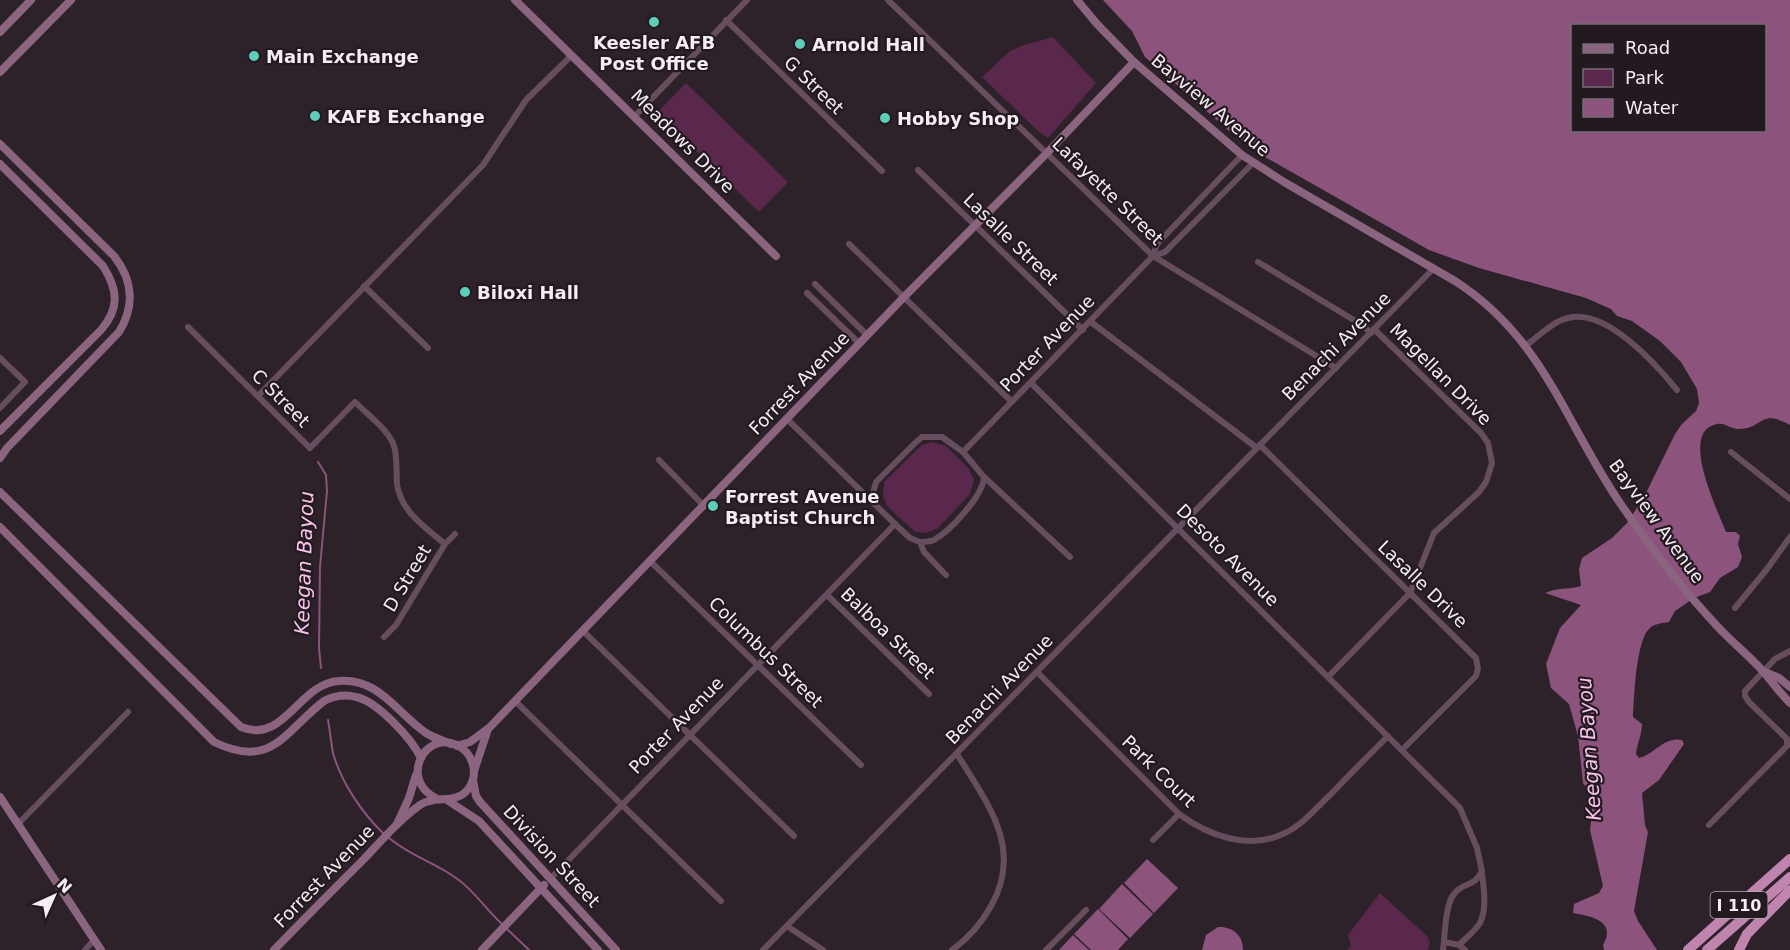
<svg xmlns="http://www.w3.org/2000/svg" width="1790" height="950" viewBox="0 0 1790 950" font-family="'DejaVu Sans',sans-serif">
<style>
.green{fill:#5a274d}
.water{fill:#8c537d;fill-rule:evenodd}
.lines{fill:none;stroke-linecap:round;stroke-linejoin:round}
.stream{stroke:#8c537d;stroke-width:2}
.street{stroke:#674e5f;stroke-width:6}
.secondary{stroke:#8b6480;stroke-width:8}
.highway{stroke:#c084af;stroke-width:10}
.poi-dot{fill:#5dceb9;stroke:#231920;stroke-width:2}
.labels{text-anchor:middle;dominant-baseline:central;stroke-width:4.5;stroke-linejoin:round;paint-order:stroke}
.shield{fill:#231920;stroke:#b5adb3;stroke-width:1.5}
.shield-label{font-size:16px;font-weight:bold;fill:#f4edf2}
.poi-label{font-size:18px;font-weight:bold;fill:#f4edf2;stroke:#231920;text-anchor:start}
.street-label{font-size:18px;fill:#f4edf2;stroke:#231920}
.water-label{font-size:20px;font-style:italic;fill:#f7c4e8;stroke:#231920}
</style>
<rect width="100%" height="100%" fill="#2d222a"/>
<g class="green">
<polygon points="1053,37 1096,83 1048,138 1037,130 982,77 1010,51 1024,45"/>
<polygon points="686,83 788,182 759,212 657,113"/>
<polygon points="933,442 946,446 968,468 974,480 970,494 938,528 926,533 915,532 887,506 883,496 884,482 922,445"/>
<polygon points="1380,893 1427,936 1430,943 1428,950 1347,950 1351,946 1348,935"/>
</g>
<g class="water">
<path d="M1103,0H1790V425C1759,408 1764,429 1739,429C1731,429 1724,422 1717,424C1678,431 1718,511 1726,532H1736L1740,536L1738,544L1742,557L1738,567L1720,578L1710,592L1694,598L1675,611L1669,622C1661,623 1653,624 1648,630C1636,644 1634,697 1633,717L1642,724C1642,734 1637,744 1636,754L1639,758C1655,754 1664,736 1682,740L1684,744L1659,780L1642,793L1645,825L1648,832L1634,911L1638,921L1657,950H1604L1603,945C1617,921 1591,916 1573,913L1574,904L1599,893L1603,886L1590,830L1592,814L1591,792L1583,783L1578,736L1569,704L1551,688L1546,664L1560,628L1581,605L1545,593C1558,587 1567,590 1581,586L1579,569L1582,558L1612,538L1627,523L1644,497L1675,434L1682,424L1696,411L1699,403L1697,389L1681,362L1660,341L1632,321L1617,316L1611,309L1586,298L1479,268L1429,250L1265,157L1228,130L1145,57L1132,31ZM1572,26H1764V130H1572Z"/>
<polygon points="1147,859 1178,888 1154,913 1124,883"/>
<polygon points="1122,884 1153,914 1130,938 1099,909"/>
<polygon points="1098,909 1128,939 1118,950 1091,950 1074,934"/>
<path d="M1218,927C1233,927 1243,935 1243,950H1202L1206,935Z"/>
<polygon points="1073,935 1089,950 1059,950"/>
</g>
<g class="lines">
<g class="stream">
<polyline points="318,462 326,475 327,491 320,567 319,648 321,668"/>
<path d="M328,720C330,731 331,742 333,753C341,782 362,813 383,833"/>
<path d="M388,837C408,855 434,862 456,878C474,890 487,911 503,925"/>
<polyline points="507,929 529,950"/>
</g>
<g class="street">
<polyline points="888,0 1153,256 1336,368"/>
<polyline points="726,20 882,171"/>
<polyline points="634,117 747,0"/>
<polyline points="918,170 1083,330"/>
<polyline points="849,244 1012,402"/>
<polyline points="1153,256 1165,252 1253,163"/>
<polyline points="1258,262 1362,325 1371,333"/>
<polyline points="815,284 868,336"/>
<polyline points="364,286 428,348"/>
<polyline points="807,293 860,344"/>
<polyline points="1091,322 1257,448"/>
<path d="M188,327L310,448L355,402C367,414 385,427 393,443C398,455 396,471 397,484C401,512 425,527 445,544"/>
<path d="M1525,346C1538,337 1553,321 1568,318C1606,308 1656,364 1677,390"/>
<polyline points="0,358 25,382 0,408"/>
<path d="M1031,383L1460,808L1477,848L1482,871C1475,887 1463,882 1454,894C1445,905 1445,936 1443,950"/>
<polyline points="258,396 483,165 526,100 572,55"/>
<polyline points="787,419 895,524 910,538 920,542 924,552 946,575"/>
<polyline points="1260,445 1476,658 1478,669 1476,676 1402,750"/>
<polyline points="963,452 1153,256 1157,244 1242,155"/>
<polyline points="1731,452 1790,499"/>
<polyline points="659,460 704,506"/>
<polyline points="875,504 873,493 876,482 914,444 922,437 942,437 963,452 984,477 1070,557"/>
<path d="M920,542C925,542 929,542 934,540C950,531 983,496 984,477"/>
<polyline points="650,561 861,765"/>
<polyline points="827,595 929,694"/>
<polyline points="1735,608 1767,569 1790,537"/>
<polyline points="583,631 794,836"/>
<polyline points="384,637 396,625 445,544 455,534"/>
<path d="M1037,672L1179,814C1209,836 1248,850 1283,834C1303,825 1318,806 1333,792C1351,773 1370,754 1388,736"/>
<polyline points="1329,676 1410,593 1434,533 1479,492 1486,482 1492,463 1488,443 1481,433 1374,329"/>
<polyline points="515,701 721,901"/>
<polyline points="18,824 128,712"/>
<polyline points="1709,825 1787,746 1787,739 1749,702 1745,696 1745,691 1775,659 1790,651"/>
<polyline points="1153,840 1179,814"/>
<polyline points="550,879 895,524"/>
<polyline points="787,926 823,950"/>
<polyline points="1444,942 1459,945 1465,950"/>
<path d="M1459,945C1466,938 1475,931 1480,923C1487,909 1484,888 1482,874"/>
<polyline points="85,950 94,940"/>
<polyline points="763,950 1434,268"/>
<path d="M952,950C969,938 981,924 991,906C1024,848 987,803 957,754"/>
<polyline points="1046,950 1086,910"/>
</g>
<g class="secondary">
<polyline points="515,0 776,256"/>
<path d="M1077,0L1097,24L1134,62L1242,155L1284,182L1455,281C1545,339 1565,424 1622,506C1651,548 1683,590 1718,627C1732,642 1747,654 1761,669C1771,680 1779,692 1790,703"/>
<polyline points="0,32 31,0"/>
<polyline points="0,72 71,0"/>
<path d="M0,144L114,256C133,280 135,306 119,332L7,448L0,458"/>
<path d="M0,164L103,266C118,290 120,308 101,330L0,431"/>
<path d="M0,492L241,727C284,745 299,683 339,681C379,678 396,712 426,733C434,738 442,740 451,744"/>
<path d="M0,527L214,742C272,770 284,732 324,701C334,696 345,694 356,697C377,701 412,739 421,758"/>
<polyline points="1765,672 1779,678 1790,687"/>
<polyline points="457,746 470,742 489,728 904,297 1047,153 1134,62"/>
<polyline points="474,771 488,729"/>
<polyline points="473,780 476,796 480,802 616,950"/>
<polyline points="0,797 101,950"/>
<polyline points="447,800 479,821 598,950"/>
<polyline points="397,824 409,798 416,775"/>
<path d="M274,950C304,919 334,889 364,859C382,840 399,820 420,805C436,794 456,806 469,788C479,773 473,753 457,745C423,730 400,781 436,798"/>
<polyline points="482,950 544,885"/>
</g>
<g class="highway">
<polyline points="1688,950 1790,859"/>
<polyline points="1707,950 1790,877"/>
<polyline points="1739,950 1747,934 1790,890"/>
</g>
</g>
<g class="poi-dot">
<circle cx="654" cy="22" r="6"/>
<circle cx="800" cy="44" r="6"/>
<circle cx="254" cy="56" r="6"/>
<circle cx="315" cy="116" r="6"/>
<circle cx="885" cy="118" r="6"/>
<circle cx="465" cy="292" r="6"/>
<circle cx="713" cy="506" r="6"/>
</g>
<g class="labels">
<rect class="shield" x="1710.5" y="892" width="57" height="26" rx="4.5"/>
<g class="shield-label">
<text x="1739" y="905">I 110</text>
</g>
<g class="poi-label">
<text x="654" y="42" text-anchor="middle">Keesler AFB<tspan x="654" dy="21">Post Office</tspan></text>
<text x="812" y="44">Arnold Hall</text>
<text x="266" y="56">Main Exchange</text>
<text x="327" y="116">KAFB Exchange</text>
<text x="897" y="118">Hobby Shop</text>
<text x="477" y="292">Biloxi Hall</text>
<text x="725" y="496">Forrest Avenue<tspan x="725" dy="21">Baptist Church</tspan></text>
</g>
<g class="street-label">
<text transform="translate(814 85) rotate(44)">G Street</text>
<text transform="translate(1211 105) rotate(40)">Bayview Avenue</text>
<text transform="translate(683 141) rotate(45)">Meadows Drive</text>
<text transform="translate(1108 191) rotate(44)">Lafayette Street</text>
<text transform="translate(1011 239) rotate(44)">Lasalle Street</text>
<text transform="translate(1047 343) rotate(-46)">Porter Avenue</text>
<text transform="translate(1336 346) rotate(-45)">Benachi Avenue</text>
<text transform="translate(1441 374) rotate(45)">Magellan Drive</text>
<text transform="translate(799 383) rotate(-46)">Forrest Avenue</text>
<text transform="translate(281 398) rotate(45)">C Street</text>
<text transform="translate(1657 521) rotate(54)">Bayview Avenue</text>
<text transform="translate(1228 555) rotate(45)">Desoto Avenue</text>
<text transform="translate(407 578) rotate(-59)">D Street</text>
<text transform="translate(1423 584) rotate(44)">Lasalle Drive</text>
<text transform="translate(888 633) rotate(44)">Balboa Street</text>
<text transform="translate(766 652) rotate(44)">Columbus Street</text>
<text transform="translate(999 689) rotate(-46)">Benachi Avenue</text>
<text transform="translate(676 725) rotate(-46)">Porter Avenue</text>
<text transform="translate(1159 771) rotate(44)">Park Court</text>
<text transform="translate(552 856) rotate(47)">Division Street</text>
<text transform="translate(324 876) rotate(-46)">Forrest Avenue</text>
</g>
<g class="water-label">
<text transform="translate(304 563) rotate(-88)">Keegan Bayou</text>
<text transform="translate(1589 749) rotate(-94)">Keegan Bayou</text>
</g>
</g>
<rect x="1571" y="24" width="195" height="108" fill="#231920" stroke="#776e74" stroke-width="1.5"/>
<rect x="1583" y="44" width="30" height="9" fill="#8b6480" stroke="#776e74" stroke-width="1.5"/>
<text x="1625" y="54" font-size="18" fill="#f4edf2">Road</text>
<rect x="1583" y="69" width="30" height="18" fill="#5a274d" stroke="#776e74" stroke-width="1.5"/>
<text x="1625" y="84" font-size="18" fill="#f4edf2">Park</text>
<rect x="1583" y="99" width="30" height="18" fill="#8c537d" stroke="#776e74" stroke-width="1.5"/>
<text x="1625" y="114" font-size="18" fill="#f4edf2">Water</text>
<g transform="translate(54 896) rotate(45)" stroke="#231920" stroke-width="4.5" paint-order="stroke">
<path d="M0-4.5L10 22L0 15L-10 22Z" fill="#f4edf2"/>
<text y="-9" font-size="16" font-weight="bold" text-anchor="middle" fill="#f4edf2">N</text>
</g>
</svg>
